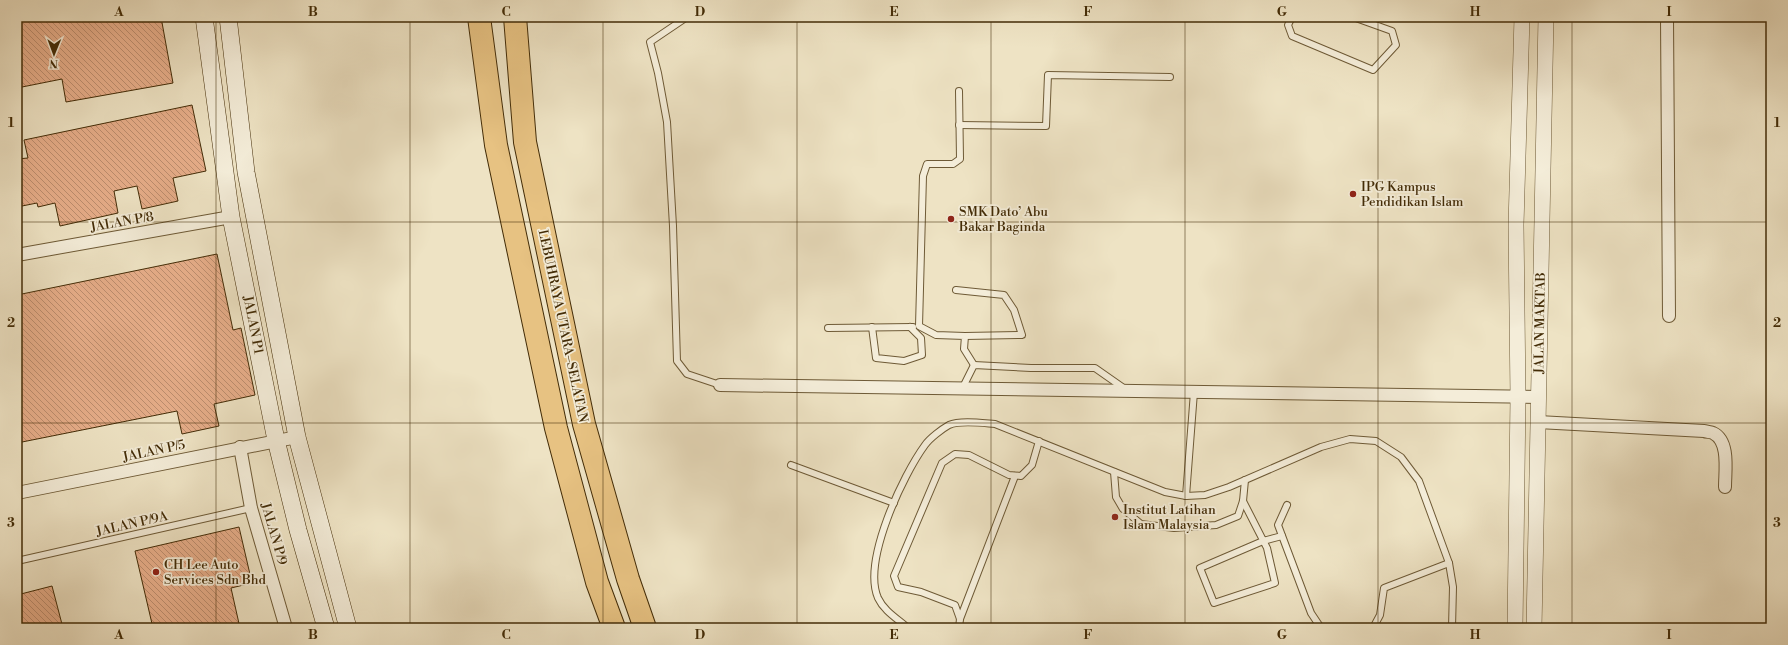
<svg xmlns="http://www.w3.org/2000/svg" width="1788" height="645" viewBox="0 0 1788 645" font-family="'Libre Bodoni',serif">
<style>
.building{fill:url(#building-back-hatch);stroke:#432c07}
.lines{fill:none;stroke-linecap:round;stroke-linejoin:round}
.service-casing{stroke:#6e5a36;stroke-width:8}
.minor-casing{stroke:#6e5a36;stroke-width:14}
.tertiary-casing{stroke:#6e5a36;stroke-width:16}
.secondary-casing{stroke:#432c07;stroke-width:18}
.motorway-casing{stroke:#432c07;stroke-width:24}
.service{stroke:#f4edd9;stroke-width:6}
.minor{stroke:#f4edd9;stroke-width:12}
.tertiary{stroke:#f4edd9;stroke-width:15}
.secondary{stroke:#f4edd9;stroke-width:17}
.motorway{stroke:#e7c282;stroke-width:22}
.grid{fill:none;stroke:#432c07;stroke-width:1;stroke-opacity:0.55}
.poi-dot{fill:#8f2418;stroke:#f4edd9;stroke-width:1.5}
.labels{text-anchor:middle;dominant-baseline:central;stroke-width:3.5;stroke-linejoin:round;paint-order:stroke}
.poi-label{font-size:13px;fill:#432c07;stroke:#f4edd9;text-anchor:start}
.street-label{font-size:13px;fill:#432c07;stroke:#f4edd9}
.neatline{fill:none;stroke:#432c07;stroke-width:1.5}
.grid-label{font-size:13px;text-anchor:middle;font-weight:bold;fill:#432c07}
</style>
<defs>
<pattern id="building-back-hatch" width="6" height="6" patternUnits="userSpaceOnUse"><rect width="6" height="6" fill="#e7ae8a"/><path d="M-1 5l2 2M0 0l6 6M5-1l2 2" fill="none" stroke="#bd8e6f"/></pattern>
</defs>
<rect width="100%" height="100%" fill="#eee3c4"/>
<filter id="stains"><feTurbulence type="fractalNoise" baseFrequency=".005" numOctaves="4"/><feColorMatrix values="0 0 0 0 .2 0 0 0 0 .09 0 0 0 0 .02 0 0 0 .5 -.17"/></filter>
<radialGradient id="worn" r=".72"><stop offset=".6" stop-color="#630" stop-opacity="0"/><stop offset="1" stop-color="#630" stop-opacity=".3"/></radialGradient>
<g class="building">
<polygon points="17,17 161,17 173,83 66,102 62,79 17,88"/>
<polygon points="192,105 206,171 173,178 178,201 142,209 137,186 114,191 118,213 60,226 55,203 38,207 37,203 17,207 17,159 28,158 24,140"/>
<polygon points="217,254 233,330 241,328 255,395 214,404 219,426 182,434 177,411 17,443 17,295"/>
<polygon points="239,527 252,583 231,588 240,628 153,628 135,551"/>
<polygon points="52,586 63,628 17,628 17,595"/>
</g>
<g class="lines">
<defs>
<g id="service">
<polyline points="687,17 650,42 658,73 667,122 673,226 677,361 687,374 720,385"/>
<polyline points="1292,17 1288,25 1292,36 1373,70 1396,45 1392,31 1353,17"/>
<polyline points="959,91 960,159 953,164 927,164 923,176 919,326 936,335 965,336 964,349 974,365"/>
<polyline points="959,125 1046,126 1048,75 1170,77"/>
<polyline points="956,290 1004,295 1014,310 1022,335 965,336"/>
<polyline points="872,327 876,358 904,361 922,355 921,338 910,327"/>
<polyline points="828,328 913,327"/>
<polyline points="962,389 974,365 1031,368 1095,368 1125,389"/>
<polyline points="791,465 894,503"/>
<polyline points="1114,472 1116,497 1123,509 1141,524 1174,528 1216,525 1238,516 1243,501 1245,480"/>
<polyline points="1186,496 1194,392"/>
<polyline points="1243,501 1267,548 1275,583 1214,603 1200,568 1263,541 1282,536"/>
<polyline points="1287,505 1278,525 1311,613 1321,628"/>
<polyline points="17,561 251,508"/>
<polyline points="960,619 1015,476"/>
<path d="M908,628C898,619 884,611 878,598C862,561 903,475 925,445C930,438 942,429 949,425C960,420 982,423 995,424L1165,492L1186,496L1205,495L1229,487L1321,447L1350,439L1376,441L1401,457L1419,481L1449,563L1453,587L1452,628"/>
<polyline points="959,628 960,619 955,605 921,592 898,587 894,576 942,463 955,454 969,455 1009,475 1021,476 1032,465 1039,441"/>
<polyline points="1373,628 1380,615 1384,588 1449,563"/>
</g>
<g id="minor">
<polyline points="1667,17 1669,316"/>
<polyline points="17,255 231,217"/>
<polyline points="720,385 1539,397"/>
<path d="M1538,422L1704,431C1707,432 1711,432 1713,433C1730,441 1725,471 1725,487"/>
<polyline points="240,447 251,508 286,628"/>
<polyline points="17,493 297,437"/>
</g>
<g id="tertiary">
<polyline points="1515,628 1518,397 1516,225 1522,17"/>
<polyline points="1534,628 1546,17"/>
</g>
<g id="secondary">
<polyline points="204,17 231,217 276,440 298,530 326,628"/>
<polyline points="228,17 246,172 297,437 348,628"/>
</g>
<g id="motorway">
<polyline points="479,17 496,145 556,428 597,582 614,628"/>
<polyline points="515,17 525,142 584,424 628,579 645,628"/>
</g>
</defs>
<use href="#service" class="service-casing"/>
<use href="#minor" class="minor-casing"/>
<use href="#tertiary" class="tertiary-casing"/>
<use href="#secondary" class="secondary-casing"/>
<use href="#motorway" class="motorway-casing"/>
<use href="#service" class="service"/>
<use href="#minor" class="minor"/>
<use href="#tertiary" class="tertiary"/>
<use href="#secondary" class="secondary"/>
<use href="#motorway" class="motorway"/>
</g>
<path class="grid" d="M216,17V628M410,17V628M603,17V628M797,17V628M991,17V628M1185,17V628M1378,17V628M1572,17V628M17,222H1771M17,423H1771"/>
<g class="poi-dot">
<circle cx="1353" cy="194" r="4"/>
<circle cx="951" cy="219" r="4"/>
<circle cx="1115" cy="517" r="4"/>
<circle cx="156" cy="572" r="4"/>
</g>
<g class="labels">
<g class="poi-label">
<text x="1361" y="187">IPG Kampus<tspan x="1361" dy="15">Pendidikan Islam</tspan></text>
<text x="959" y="212">SMK Dato’ Abu<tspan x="959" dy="15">Bakar Baginda</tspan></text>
<text x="1123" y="510">Institut Latihan<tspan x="1123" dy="15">Islam Malaysia</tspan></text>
<text x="164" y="565">CH Lee Auto<tspan x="164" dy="15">Services Sdn Bhd</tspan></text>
</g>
<g class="street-label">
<text transform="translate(122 222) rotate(-10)">JALAN P/8</text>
<text transform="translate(1540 323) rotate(-89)">JALAN MAKTAB</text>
<text transform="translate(253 325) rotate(79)">JALAN P1</text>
<text transform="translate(563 326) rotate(78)">LEBUHRAYA UTARA–SELATAN</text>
<text transform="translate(154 451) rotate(-12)">JALAN P/5</text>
<text transform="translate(132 524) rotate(-13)">JALAN P/9A</text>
<text transform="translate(274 534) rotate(74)">JALAN P/9</text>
</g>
</g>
<rect width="1788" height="645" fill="none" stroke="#eee3c4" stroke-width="44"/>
<g transform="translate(54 54) rotate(181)" stroke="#f4edd9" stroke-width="3" paint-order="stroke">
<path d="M0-3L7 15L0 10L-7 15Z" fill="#432c07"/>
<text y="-6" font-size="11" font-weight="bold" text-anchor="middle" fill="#432c07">N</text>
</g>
<rect x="22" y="22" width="1744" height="601" class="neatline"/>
<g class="grid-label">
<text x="119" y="16">A</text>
<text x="313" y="16">B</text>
<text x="506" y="16">C</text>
<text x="700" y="16">D</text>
<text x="894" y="16">E</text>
<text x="1088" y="16">F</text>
<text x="1282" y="16">G</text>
<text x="1475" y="16">H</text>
<text x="1669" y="16">I</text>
<text x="11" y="127">1</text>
<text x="1777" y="127">1</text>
<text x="11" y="327">2</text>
<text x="1777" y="327">2</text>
<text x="11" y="527">3</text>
<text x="1777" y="527">3</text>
<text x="119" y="639">A</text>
<text x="313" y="639">B</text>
<text x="506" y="639">C</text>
<text x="700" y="639">D</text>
<text x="894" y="639">E</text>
<text x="1088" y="639">F</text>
<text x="1282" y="639">G</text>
<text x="1475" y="639">H</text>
<text x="1669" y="639">I</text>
</g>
<rect width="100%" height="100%" filter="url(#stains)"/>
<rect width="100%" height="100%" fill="url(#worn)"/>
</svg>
